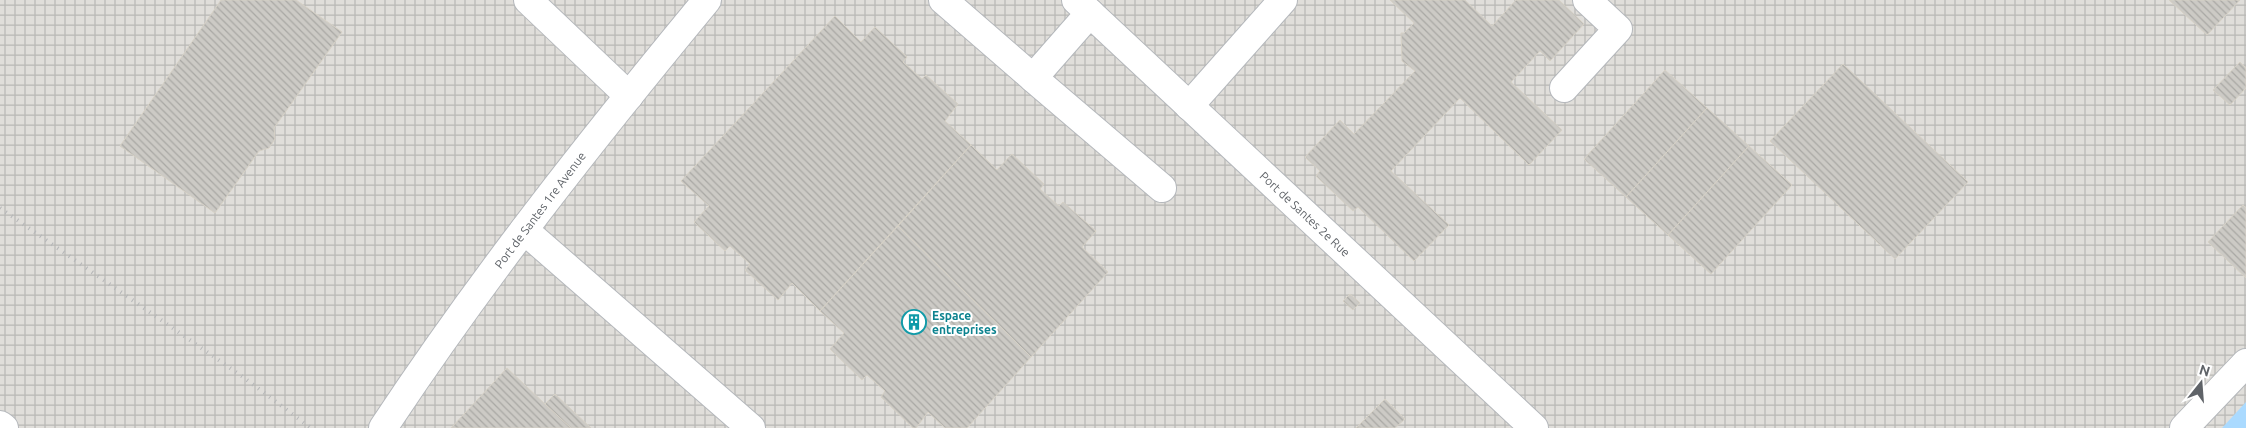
<svg xmlns="http://www.w3.org/2000/svg" width="2246" height="428" viewBox="0 0 2246 428" font-family="Ubuntu,sans-serif">
<style>
.industrial{fill:url(#industrial-grid)}
.water{fill:#aadaff}
.building{fill:url(#building-back-hatch);stroke:#d6d1c6}
.lines{fill:none;stroke-linecap:round;stroke-linejoin:round}
.minor-casing{stroke:#b5b8bc;stroke-width:30}
.minor{stroke:#fff;stroke-width:28}
.rail{stroke:#b6b7b8;stroke-width:4;stroke-dasharray:1 6;stroke-linecap:butt}
.labels{text-anchor:middle;dominant-baseline:central;stroke-width:4;stroke-linejoin:round;paint-order:stroke}
.street-label{font-size:12px;fill:#5f6368;stroke:#fff}
.culture-label{font-size:12px;font-weight:bold;fill:#0d838f;stroke:#fff;text-anchor:start}
</style>
<defs>
<pattern id="industrial-grid" width="8" height="8" patternUnits="userSpaceOnUse" patternTransform="scale(1.25)"><rect width="8" height="8" fill="#e0deda"/><path d="M0 4h8M4 0v8" fill="none" stroke="#b9b8b5"/></pattern>
<pattern id="building-back-hatch" width="6" height="6" patternUnits="userSpaceOnUse" patternTransform="scale(1.25)"><rect width="6" height="6" fill="#cccac5"/><path d="M-1 5l2 2M0 0l6 6M5-1l2 2" fill="none" stroke="#a9a8a4"/></pattern>
</defs>
<rect width="100%" height="100%" fill="#f1efe8"/>
<rect class="industrial" x="0" y="0" width="2246" height="428"/>
<polygon class="water" points="2246,402 2246,428 2222,428"/>
<g class="building">
<polygon points="221,0 296,0 342,32 274,128 275,139 269,148 259,151 215,213 120,146"/>
<polygon points="1390,0 1465,0 1492,26 1516,0 1559,0 1584,24 1550,61 1540,51 1511,82 1562,130 1529,165 1460,98 1391,171 1449,225 1414,261 1358,207 1353,211 1316,176 1320,171 1305,157 1340,120 1354,134 1415,71 1402,61 1401,33 1404,33 1414,23"/>
<polygon points="2169,0 2240,0 2207,35"/>
<polygon points="835,16 861,42 875,27 907,57 903,62 922,79 926,75 958,104 945,121 971,145 820,311 792,283 778,300 745,270 750,264 730,246 725,251 694,222 709,206 681,181"/>
<polygon points="2240,62 2246,68 2246,88 2230,105 2213,90"/>
<polygon points="1843,64 1968,182 1895,259 1770,141"/>
<polygon points="1665,70 1707,108 1626,197 1584,159"/>
<polygon points="1707,108 1749,146 1668,235 1626,197"/>
<polygon points="971,145 997,170 1012,154 1044,184 1040,189 1059,206 1063,202 1096,231 1082,247 1108,272 1031,357 898,226"/>
<polygon points="1749,146 1792,185 1711,274 1668,235"/>
<polygon points="2243,205 2246,208 2246,278 2208,242"/>
<polygon points="898,226 1031,357 967,428 945,428 928,412 916,428 913,428 881,397 885,391 867,375 862,380 830,349 844,333 820,311"/>
<polygon points="1350,294 1360,303 1353,310 1343,301"/>
<polygon points="507,368 545,404 571,428 451,428"/>
<polygon points="555,394 591,428 571,428 545,404"/>
<polygon points="1385,399 1405,419 1395,428 1356,428"/>
</g>
<g class="lines">
<defs>
<g id="minor">
<polyline points="528,0 629,96"/>
<polyline points="943,0 1033,78 1090,13"/>
<polyline points="1076,0 1534,428"/>
<polyline points="1033,78 1162,188"/>
<polyline points="1564,88 1618,29 1587,0"/>
<polyline points="1189,106 1283,0"/>
<polyline points="524,230 751,428"/>
<polyline points="0,425 4,428"/>
<path d="M383,428C482,278 593,138 707,0"/>
<polyline points="2184,428 2246,363"/>
</g>
</defs>
<use href="#minor" class="minor-casing"/>
<use href="#minor" class="minor"/>
<polyline class="rail" points="0,208 243,377 311,428"/>
</g>
<defs>
<symbol id="building-ring" viewBox="-11 -11 22 22"><circle r="9.5" fill="#fff" stroke="#0f9aa8" stroke-width="1.5"/><path d="M-4-6H4V6H1V3H-1V6H-4ZM-2.5-4.3h1.7v1.8h-1.7ZM.8-4.3h1.7v1.8H.8ZM-2.5-1h1.7V.8h-1.7ZM.8-1h1.7V.8H.8Z" fill="#0f9aa8"/></symbol>
</defs>
<g fill-rule="evenodd">
<use href="#building-ring" x="900" y="308" width="28" height="28"/>
</g>
<g class="labels">
<g class="street-label">
<text transform="translate(540 210) rotate(-53)">Port de Santes 1re Avenue</text>
<text transform="translate(1305 214) rotate(43)">Port de Santes 2e Rue</text>
</g>
<g class="culture-label">
<text x="932" y="315">Espace<tspan x="932" dy="14">entreprises</tspan></text>
</g>
</g>
<g transform="translate(2201 383) rotate(17)" stroke="#ffffff" stroke-width="4" paint-order="stroke">
<path d="M0-4L9 19L0 12L-9 19Z" fill="#5f6368"/>
<text y="-8" font-size="14" font-weight="bold" text-anchor="middle" fill="#5f6368">N</text>
</g>
</svg>
